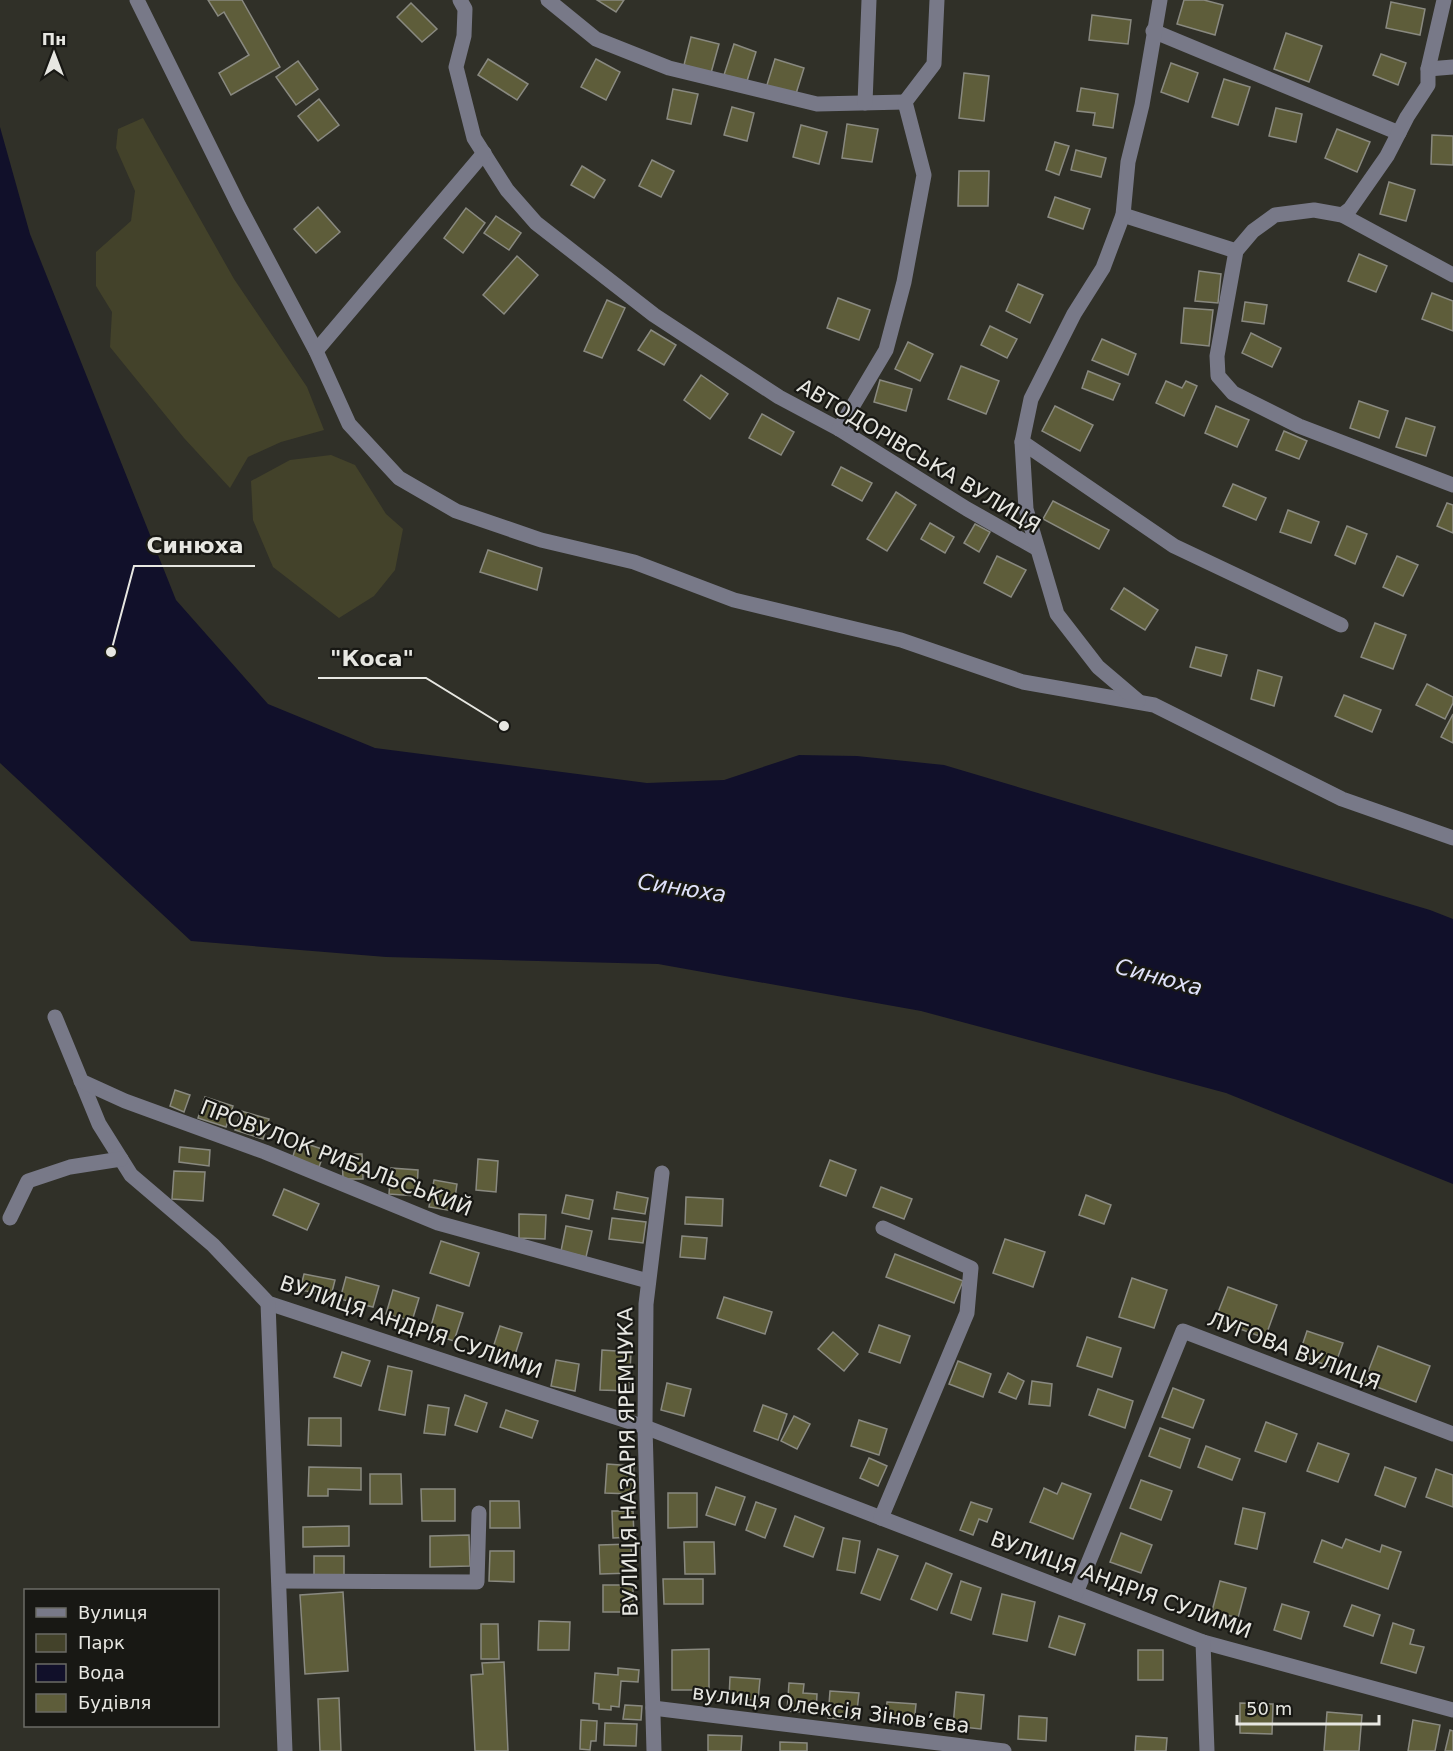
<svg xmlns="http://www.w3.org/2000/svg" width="1453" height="1751" viewBox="0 0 1453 1751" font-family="'DejaVu Sans',sans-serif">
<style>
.green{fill:#43422a}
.water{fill:#11102a}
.building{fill:#5e5d3a;stroke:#898980;stroke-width:1.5}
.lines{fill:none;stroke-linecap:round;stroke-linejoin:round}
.minor{stroke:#787988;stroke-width:15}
.labels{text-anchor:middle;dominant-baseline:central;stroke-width:4.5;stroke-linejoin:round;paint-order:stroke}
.street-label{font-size:21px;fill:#e7e7e2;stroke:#181814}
.water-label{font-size:22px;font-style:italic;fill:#e0e2fa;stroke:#181814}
.leader{fill:none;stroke:#e7e7e2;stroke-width:2}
.callout-dot{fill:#e7e7e2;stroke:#181814;stroke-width:2}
.callout-label{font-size:22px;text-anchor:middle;font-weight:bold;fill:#e7e7e2;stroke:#181814;stroke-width:4.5;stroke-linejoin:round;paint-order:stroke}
</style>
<rect width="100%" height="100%" fill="#303028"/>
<g class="green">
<polygon points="143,118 234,279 307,387 324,430 281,442 248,457 230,488 184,438 110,347 112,312 96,286 96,252 131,221 135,191 116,148 118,129"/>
<polygon points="331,455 355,465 386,514 403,529 395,570 374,596 339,618 273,567 253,520 251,481 290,460"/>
</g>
<polygon class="water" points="0,127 30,234 176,600 268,704 375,748 647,783 724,780 799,755 857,756 944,765 1430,910 1453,919 1453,1184 1226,1093 921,1011 658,964 386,957 191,941 0,763"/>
<g class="building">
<polygon points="208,0 242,0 280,67 231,95 219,73 249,55 224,12 218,16"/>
<polygon points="597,0 624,0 616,12"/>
<polygon points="1184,0 1204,0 1223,5 1215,35 1177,24"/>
<polygon points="1391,2 1425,9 1420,35 1386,28"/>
<polygon points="411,3 437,29 422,42 397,17"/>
<polygon points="1092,15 1131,20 1128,44 1089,40"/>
<polygon points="1286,33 1322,46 1309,82 1274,69"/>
<polygon points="691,37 719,44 711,73 684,65"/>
<polygon points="734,44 756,52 747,81 724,75"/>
<polygon points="1381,54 1406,63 1398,85 1373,75"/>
<polygon points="488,59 528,84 517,100 478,75"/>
<polygon points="596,59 620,72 606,100 581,87"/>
<polygon points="775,59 804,68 795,97 766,88"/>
<polygon points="298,61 318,89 296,105 276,77"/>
<polygon points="1171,63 1198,73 1188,102 1161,92"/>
<polygon points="964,73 989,76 984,121 959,118"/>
<polygon points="1224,79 1250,87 1238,125 1212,117"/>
<polygon points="1081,88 1118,94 1113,128 1093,125 1095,113 1077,111"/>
<polygon points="673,89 698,94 691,124 667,119"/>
<polygon points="319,99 339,125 318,141 298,116"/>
<polygon points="732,107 754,113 747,141 724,135"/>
<polygon points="1276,108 1302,114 1296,142 1269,136"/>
<polygon points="847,124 878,129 872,162 842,158"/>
<polygon points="801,125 827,132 819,164 793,157"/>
<polygon points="1337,129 1370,142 1357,172 1325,158"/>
<polygon points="1432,135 1453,136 1453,165 1431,164"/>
<polygon points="1055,142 1069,146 1059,175 1046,170"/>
<polygon points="1076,150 1106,158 1101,177 1071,170"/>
<polygon points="652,160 674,171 661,197 639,186"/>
<polygon points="582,166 605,180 594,198 571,185"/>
<polygon points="959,171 989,171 988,206 958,206"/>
<polygon points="1389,182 1415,190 1406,221 1380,214"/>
<polygon points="1055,197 1090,209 1083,229 1048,217"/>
<polygon points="318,207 340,232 316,253 294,229"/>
<polygon points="466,208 485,223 463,253 444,238"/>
<polygon points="496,216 521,233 509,250 484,233"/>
<polygon points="1359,254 1387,266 1376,292 1348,281"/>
<polygon points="517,256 538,275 504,314 483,295"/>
<polygon points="1199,271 1221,274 1218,303 1195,301"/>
<polygon points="1018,284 1043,295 1030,323 1006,311"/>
<polygon points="1432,293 1453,301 1453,331 1422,319"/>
<polygon points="838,298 870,310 859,340 827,328"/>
<polygon points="607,300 625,308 602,358 584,351"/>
<polygon points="1245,302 1267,305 1264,324 1242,321"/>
<polygon points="1184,308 1213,310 1209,346 1181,343"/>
<polygon points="990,326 1017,339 1007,358 981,345"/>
<polygon points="651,330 676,345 664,365 638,350"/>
<polygon points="1251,333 1281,348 1272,367 1242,353"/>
<polygon points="1102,339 1136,354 1128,375 1092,360"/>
<polygon points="908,342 933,354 920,381 895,369"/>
<polygon points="961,366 999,381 986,414 948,399"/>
<polygon points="1088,371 1120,384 1113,400 1082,388"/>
<polygon points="701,375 728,394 710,419 684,400"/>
<polygon points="880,380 912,389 906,411 874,402"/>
<polygon points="1166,381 1182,388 1186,381 1197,386 1184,416 1156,403"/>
<polygon points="1359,401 1388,411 1379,438 1350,428"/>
<polygon points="1055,406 1093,425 1080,451 1042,431"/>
<polygon points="1216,406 1249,420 1237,447 1205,433"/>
<polygon points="762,414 794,432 781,455 749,438"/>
<polygon points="1406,418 1435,427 1426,456 1396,447"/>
<polygon points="1284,431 1307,441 1299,459 1276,450"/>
<polygon points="841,467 872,483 862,501 832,485"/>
<polygon points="1233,484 1266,498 1256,520 1223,506"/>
<polygon points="896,492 916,505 887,551 867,539"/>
<polygon points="1053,501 1109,530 1099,549 1043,519"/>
<polygon points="1447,503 1453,505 1453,533 1437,526"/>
<polygon points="1288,510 1319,522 1311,543 1280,532"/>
<polygon points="930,523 954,537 945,553 921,539"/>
<polygon points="975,524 990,532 979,552 964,543"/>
<polygon points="1347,526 1367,534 1355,564 1335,555"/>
<polygon points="488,550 542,568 537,590 480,572"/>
<polygon points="997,556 1026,570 1011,597 984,583"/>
<polygon points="1397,556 1418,565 1403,596 1383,587"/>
<polygon points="1124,588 1158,610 1145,630 1111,609"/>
<polygon points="1375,623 1406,635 1393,669 1361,657"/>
<polygon points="1196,647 1227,655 1221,676 1190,667"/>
<polygon points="1258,670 1282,677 1274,706 1251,699"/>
<polygon points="1427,684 1453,697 1453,703 1445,719 1416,705"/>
<polygon points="1344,695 1381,710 1372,732 1335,716"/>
<polygon points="1453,714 1453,743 1441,737"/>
<polygon points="175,1090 190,1095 184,1112 170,1106"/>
<polygon points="205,1097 233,1106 226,1127 198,1118"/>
<polygon points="241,1111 269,1119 263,1139 235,1130"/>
<polygon points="298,1141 325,1150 319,1167 292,1159"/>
<polygon points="180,1147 210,1150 209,1166 179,1162"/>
<polygon points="342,1154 362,1154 363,1179 343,1179"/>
<polygon points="478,1159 498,1161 496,1192 476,1190"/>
<polygon points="830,1160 856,1170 846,1196 820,1186"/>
<polygon points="391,1168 418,1170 417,1196 389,1194"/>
<polygon points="174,1171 205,1172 203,1201 172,1199"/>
<polygon points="434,1180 457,1184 453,1211 429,1207"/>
<polygon points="881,1187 912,1199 904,1219 873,1207"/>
<polygon points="284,1189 319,1204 307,1230 273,1215"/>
<polygon points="617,1192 648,1198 645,1214 614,1209"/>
<polygon points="566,1195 593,1200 589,1219 562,1213"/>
<polygon points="1086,1195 1111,1205 1104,1224 1079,1215"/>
<polygon points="686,1197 723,1199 722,1226 685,1224"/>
<polygon points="519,1214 546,1215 545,1239 519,1238"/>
<polygon points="612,1218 646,1222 643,1243 609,1239"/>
<polygon points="566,1226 592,1231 586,1257 561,1251"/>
<polygon points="682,1236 707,1238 705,1259 680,1257"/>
<polygon points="1005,1239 1045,1252 1033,1287 993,1273"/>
<polygon points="441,1241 479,1253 469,1286 430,1273"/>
<polygon points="895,1254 963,1281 954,1303 886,1277"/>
<polygon points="304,1274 335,1280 331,1296 300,1290"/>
<polygon points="346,1277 379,1286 373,1307 340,1299"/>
<polygon points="1132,1278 1167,1290 1154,1328 1119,1317"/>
<polygon points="1228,1287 1277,1305 1265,1338 1215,1320"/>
<polygon points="393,1290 419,1298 412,1321 386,1314"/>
<polygon points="724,1297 772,1312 765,1334 717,1318"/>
<polygon points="437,1305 463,1313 454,1341 429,1333"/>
<polygon points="879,1325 910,1336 900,1363 869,1352"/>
<polygon points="500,1326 522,1333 513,1361 491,1354"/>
<polygon points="1307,1331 1343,1343 1334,1368 1299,1355"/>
<polygon points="833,1332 858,1354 844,1371 818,1349"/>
<polygon points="1087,1337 1121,1348 1112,1377 1077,1366"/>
<polygon points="1378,1346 1430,1366 1416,1402 1364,1382"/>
<polygon points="602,1350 631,1352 629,1391 600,1390"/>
<polygon points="342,1352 370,1361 361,1386 334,1377"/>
<polygon points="556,1360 579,1364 575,1391 551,1386"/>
<polygon points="958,1361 991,1374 983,1397 949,1384"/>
<polygon points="388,1366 412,1371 405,1415 379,1410"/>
<polygon points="1008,1373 1024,1381 1016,1399 999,1392"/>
<polygon points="1032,1381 1052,1384 1050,1406 1029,1404"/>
<polygon points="667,1383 691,1389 684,1416 661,1410"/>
<polygon points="1173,1388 1204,1400 1193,1428 1162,1417"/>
<polygon points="1098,1389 1133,1401 1125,1428 1089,1415"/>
<polygon points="465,1395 487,1403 477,1432 455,1425"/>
<polygon points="428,1405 449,1408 445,1435 424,1433"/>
<polygon points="763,1405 787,1414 778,1440 754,1431"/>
<polygon points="506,1410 538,1421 532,1438 500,1427"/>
<polygon points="794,1416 810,1424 797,1449 781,1441"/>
<polygon points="309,1418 341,1418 341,1446 308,1445"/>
<polygon points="859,1420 887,1429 879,1455 851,1446"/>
<polygon points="1266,1422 1297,1434 1286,1462 1255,1451"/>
<polygon points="1160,1428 1190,1439 1180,1468 1149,1456"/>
<polygon points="1318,1443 1349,1454 1338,1482 1307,1471"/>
<polygon points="1206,1446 1240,1459 1232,1480 1198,1467"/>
<polygon points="869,1458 887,1466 878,1486 860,1478"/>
<polygon points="607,1464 634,1466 632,1494 605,1493"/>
<polygon points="309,1467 361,1468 361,1490 328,1489 328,1496 308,1496"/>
<polygon points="1385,1467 1416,1478 1405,1507 1375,1495"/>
<polygon points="1436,1469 1453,1475 1453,1507 1426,1497"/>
<polygon points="370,1474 401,1474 402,1504 370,1504"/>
<polygon points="1141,1480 1172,1491 1161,1520 1130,1508"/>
<polygon points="1062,1483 1091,1494 1073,1539 1030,1522 1044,1488 1057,1494"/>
<polygon points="716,1487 745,1497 735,1525 706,1515"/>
<polygon points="421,1489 455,1489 455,1521 422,1521"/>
<polygon points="668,1493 697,1493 697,1527 668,1528"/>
<polygon points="490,1501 519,1501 520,1528 490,1528"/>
<polygon points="756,1502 776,1509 765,1538 746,1530"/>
<polygon points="971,1502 992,1509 987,1522 979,1519 973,1535 960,1530"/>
<polygon points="1243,1508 1265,1513 1257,1549 1235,1544"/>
<polygon points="612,1511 633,1511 634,1537 613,1538"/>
<polygon points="795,1516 824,1528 813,1557 784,1546"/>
<polygon points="349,1526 349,1546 303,1547 303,1527"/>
<polygon points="1121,1533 1152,1545 1141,1573 1110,1562"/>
<polygon points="469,1535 470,1566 430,1567 430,1536"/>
<polygon points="843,1538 860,1541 855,1573 837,1570"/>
<polygon points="1346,1539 1380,1552 1382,1545 1401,1552 1388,1589 1314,1562 1322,1540 1342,1548"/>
<polygon points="684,1542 714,1542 715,1574 685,1574"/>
<polygon points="631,1544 632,1573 600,1574 599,1545"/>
<polygon points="878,1549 898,1556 880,1600 861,1593"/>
<polygon points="490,1551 514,1551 514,1582 489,1581"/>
<polygon points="314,1556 344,1556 344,1578 314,1577"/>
<polygon points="926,1563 952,1574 937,1610 911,1599"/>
<polygon points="663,1579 703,1579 703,1604 664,1604"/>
<polygon points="961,1581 981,1588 971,1620 951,1613"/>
<polygon points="1220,1581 1246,1588 1238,1618 1212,1611"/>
<rect x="603" y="1585" width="30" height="27"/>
<polygon points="343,1592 348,1671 305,1674 300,1595"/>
<polygon points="1002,1594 1035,1602 1027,1641 993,1634"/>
<polygon points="1282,1604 1309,1612 1301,1639 1274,1630"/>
<polygon points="1352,1605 1380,1615 1373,1636 1344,1626"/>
<polygon points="1059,1616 1085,1624 1075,1655 1049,1647"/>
<polygon points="539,1621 570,1622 569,1650 538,1650"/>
<polygon points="1393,1623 1414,1630 1410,1644 1424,1647 1416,1673 1381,1663"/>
<polygon points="481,1624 498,1624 499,1659 481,1659"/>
<polygon points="709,1649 709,1690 672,1690 672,1650"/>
<rect x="1138" y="1650" width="25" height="30"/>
<polygon points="504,1662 508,1751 475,1751 471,1675 483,1674 482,1663"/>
<polygon points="618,1668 639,1670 638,1682 621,1681 619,1707 611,1706 611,1710 599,1709 599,1704 593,1703 595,1673 618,1675"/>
<polygon points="730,1677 760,1679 758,1700 729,1699"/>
<polygon points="789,1683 804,1684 803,1693 817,1694 816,1713 787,1711"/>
<polygon points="830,1691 859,1693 856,1720 828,1718"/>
<polygon points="956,1692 984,1695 981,1729 953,1726"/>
<polygon points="339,1698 341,1751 320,1751 318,1699"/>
<polygon points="887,1702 916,1704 914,1723 885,1721"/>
<polygon points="1240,1703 1273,1704 1272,1734 1240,1733"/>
<polygon points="625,1705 642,1706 641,1720 623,1719"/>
<polygon points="1327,1712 1362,1715 1359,1751 1324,1751"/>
<polygon points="1019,1716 1047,1718 1046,1741 1018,1739"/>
<polygon points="581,1720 597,1721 596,1741 591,1741 590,1750 580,1749"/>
<polygon points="1413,1720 1440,1725 1435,1751 1408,1751"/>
<polygon points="605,1723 637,1724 636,1746 604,1745"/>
<polygon points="1450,1730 1453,1731 1453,1751 1445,1751"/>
<polygon points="708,1735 742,1736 741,1751 708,1751"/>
<polygon points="1136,1736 1167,1738 1166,1751 1135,1751"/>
<polygon points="780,1742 807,1743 807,1751 780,1751"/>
</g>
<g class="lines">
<g class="minor">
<polyline points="137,0 239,206 316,351 349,424 399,478 456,511 541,540 634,562 734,600 901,640 1023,682 1154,705 1342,799 1453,838"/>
<polyline points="460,0 465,9 464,36 456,67 474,138 507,190 536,223 654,315 779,397 839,429 967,509 1036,548"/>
<polyline points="548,0 596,39 669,68 817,104 905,102"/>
<polyline points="1153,31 1399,133"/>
<polyline points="1428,69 1453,67"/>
<polyline points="865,103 869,0"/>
<polyline points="1123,215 1236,251"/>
<polyline points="1342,215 1350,209 1387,156 1407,117 1428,85 1428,69 1444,0"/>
<polyline points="1453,275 1342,215 1314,210 1275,215 1253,231 1236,251 1217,356 1218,376 1233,393 1299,426 1453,485"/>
<polyline points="316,351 484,153"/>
<polyline points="839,429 886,350 904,282 924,175 905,102 934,64 937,0"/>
<polyline points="1022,442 1174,546 1341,625"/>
<polyline points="1138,701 1098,667 1057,614 1026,509 1022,442 1031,399 1074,314 1103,268 1123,215 1128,162 1142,105 1160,0"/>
<polyline points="55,1017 99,1124 131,1175 213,1245 268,1303 645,1427 1203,1642 1453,1710"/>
<polyline points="81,1081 125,1101 265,1152 438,1223 648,1281"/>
<polyline points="10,1218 28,1181 70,1167 121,1159"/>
<polyline points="268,1303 285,1751"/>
<polyline points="881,1518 967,1313 971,1268 883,1228"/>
<polyline points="279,1581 477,1582 479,1513"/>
<polyline points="1076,1593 1183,1331 1453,1434"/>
<polyline points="1203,1642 1207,1751"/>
<polyline points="653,1708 1004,1751"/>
<polyline points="654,1751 645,1427 646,1304 662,1173"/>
</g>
</g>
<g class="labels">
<g class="street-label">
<text transform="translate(919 456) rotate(31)">АВТОДОРІВСЬКА ВУЛИЦЯ</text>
<text transform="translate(336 1158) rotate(21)">ПРОВУЛОК РИБАЛЬСЬКИЙ</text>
<text transform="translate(411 1327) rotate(19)">ВУЛИЦЯ АНДРІЯ СУЛИМИ</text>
<text transform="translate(1294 1351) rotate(21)">ЛУГОВА ВУЛИЦЯ</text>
<text transform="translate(628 1462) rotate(-91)">ВУЛИЦЯ НАЗАРІЯ ЯРЕМЧУКА</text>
<text transform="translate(1121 1585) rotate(20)">ВУЛИЦЯ АНДРІЯ СУЛИМИ</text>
<text transform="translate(831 1709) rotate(7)">вулиця Олексія Зіновʼєва</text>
</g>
<g class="water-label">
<text transform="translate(682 888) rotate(9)">Синюха</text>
<text transform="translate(1159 977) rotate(15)">Синюха</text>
</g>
</g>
<path class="leader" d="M111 652L134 566H255M504 726L426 678H318"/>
<g class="callout-dot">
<circle cx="111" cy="652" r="6"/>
<circle cx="504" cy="726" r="6"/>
</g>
<g class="callout-label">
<text x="195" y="553">Синюха</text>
<text x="372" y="666">"Коса"</text>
</g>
<rect x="24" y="1589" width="195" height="138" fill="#181814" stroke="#6b6b66" stroke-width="1.5"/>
<rect x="36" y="1608" width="30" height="9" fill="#787988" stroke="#6b6b66" stroke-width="1.5"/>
<text x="78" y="1619" font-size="18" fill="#e7e7e2">Вулиця</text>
<rect x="36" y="1634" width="30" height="18" fill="#43422a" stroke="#6b6b66" stroke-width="1.5"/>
<text x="78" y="1649" font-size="18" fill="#e7e7e2">Парк</text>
<rect x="36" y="1664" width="30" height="18" fill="#11102a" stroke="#6b6b66" stroke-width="1.5"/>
<text x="78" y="1679" font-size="18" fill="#e7e7e2">Вода</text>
<rect x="36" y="1694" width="30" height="18" fill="#5e5d3a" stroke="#6b6b66" stroke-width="1.5"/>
<text x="78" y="1709" font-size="18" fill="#e7e7e2">Будівля</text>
<g transform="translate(54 54)" stroke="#181814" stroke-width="4.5" paint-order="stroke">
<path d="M0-4.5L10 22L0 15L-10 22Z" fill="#e7e7e2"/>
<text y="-9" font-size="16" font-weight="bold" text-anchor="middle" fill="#e7e7e2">Пн</text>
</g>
<path d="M1237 1715v9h142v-9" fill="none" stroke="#e7e7e2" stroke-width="3"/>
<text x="1246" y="1715" font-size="18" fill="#e7e7e2" stroke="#181814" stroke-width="4.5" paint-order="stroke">50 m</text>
</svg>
